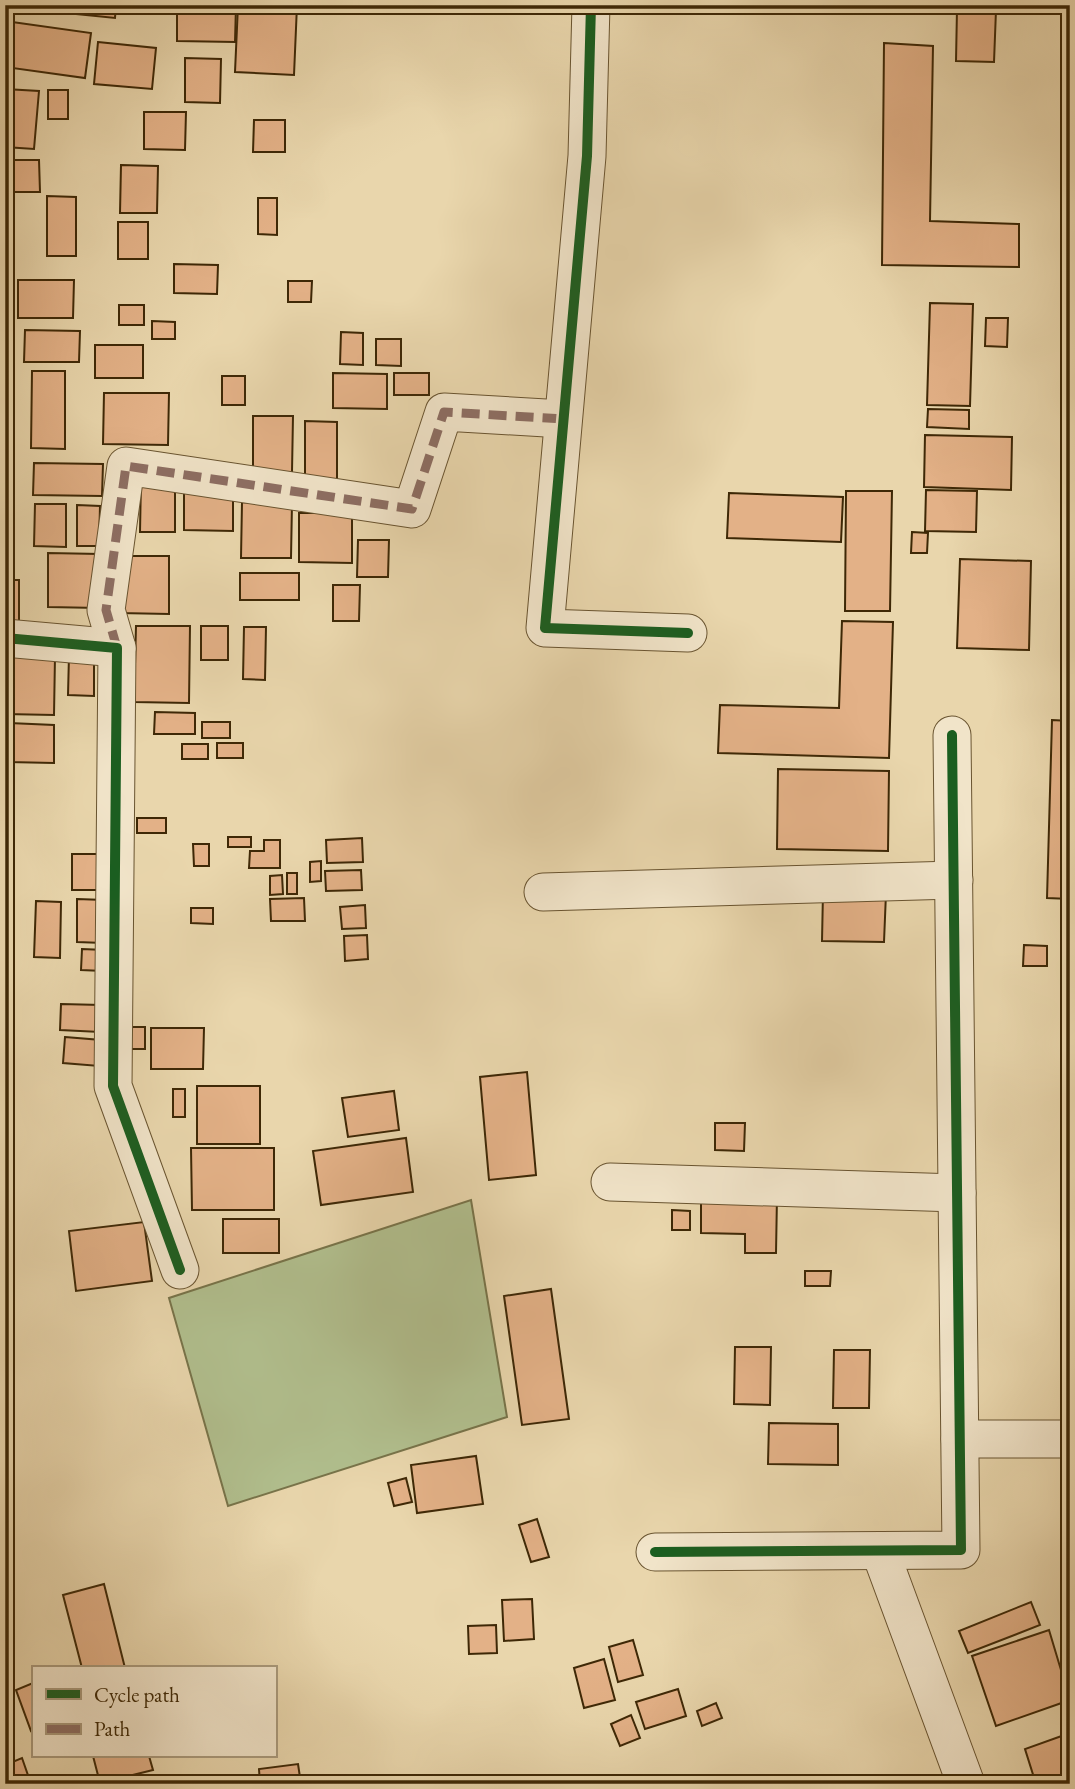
<svg xmlns="http://www.w3.org/2000/svg" width="1075" height="1789" viewBox="0 0 1075 1789" font-family="'EB Garamond',serif">
<style>
.green{fill:#b1bf8e;stroke:#78744a;stroke-width:2}
.building{fill:#e3b187;stroke:#3e2806;stroke-width:2}
.lines{fill:none;stroke-linecap:round;stroke-linejoin:round}
.street-casing{stroke:#695430;stroke-width:39}
.street{stroke:#f1e4c9;stroke-width:37}
.quiet{stroke:#8d6e63;stroke-width:9;stroke-dasharray:18 9;stroke-linecap:butt}
.cycleway-casing{stroke:#f1e4c9;stroke-width:15}
.cycleway{stroke:#1b5e20;stroke-width:10}
</style>
<rect width="100%" height="100%" fill="#e9d6ac"/>
<filter id="stains"><feTurbulence type="fractalNoise" baseFrequency=".00286" numOctaves="4"/><feColorMatrix values="0 0 0 0 .2 0 0 0 0 .09 0 0 0 0 .02 0 0 0 .5 -.17"/></filter>
<radialGradient id="worn" r=".72"><stop offset=".6" stop-color="#630" stop-opacity="0"/><stop offset="1" stop-color="#630" stop-opacity=".3"/></radialGradient>
<polygon class="green" points="471,1200 507,1417 228,1506 169,1298"/>
<g class="building">
<polygon points="68,5 116,5 115,18 67,13"/>
<polygon points="177,5 236,5 235,42 177,41"/>
<polygon points="238,5 297,5 294,75 235,72"/>
<polygon points="957,9 996,10 994,62 956,61"/>
<polygon points="5,21 91,33 85,78 5,67"/>
<polygon points="98,42 156,48 152,89 94,84"/>
<polygon points="884,43 933,46 930,221 1019,224 1019,267 882,265"/>
<polygon points="185,58 221,59 220,103 185,102"/>
<polygon points="5,89 39,91 34,149 5,147"/>
<rect x="48" y="90" width="20" height="29"/>
<polygon points="144,112 186,112 185,150 144,149"/>
<polygon points="254,120 285,120 285,152 253,152"/>
<polygon points="5,160 39,160 40,192 5,192"/>
<polygon points="121,165 158,166 157,213 120,213"/>
<polygon points="47,196 76,197 76,256 47,256"/>
<polygon points="258,198 277,198 277,235 258,234"/>
<rect x="118" y="222" width="30" height="37"/>
<polygon points="174,264 218,265 217,294 174,293"/>
<polygon points="18,280 74,280 73,318 18,318"/>
<polygon points="288,281 312,281 311,302 288,302"/>
<polygon points="930,303 973,304 970,406 927,405"/>
<rect x="119" y="305" width="25" height="20"/>
<polygon points="986,318 1008,318 1007,347 985,346"/>
<polygon points="152,321 175,322 175,339 152,339"/>
<polygon points="25,330 80,331 79,362 24,362"/>
<polygon points="341,332 363,333 363,365 340,364"/>
<polygon points="376,339 401,339 401,366 376,365"/>
<rect x="95" y="345" width="48" height="33"/>
<polygon points="32,371 65,371 65,449 31,448"/>
<polygon points="333,373 387,374 387,409 333,408"/>
<rect x="394" y="373" width="35" height="22"/>
<rect x="222" y="376" width="23" height="29"/>
<polygon points="104,393 169,393 168,445 103,444"/>
<polygon points="928,409 969,410 969,429 927,427"/>
<polygon points="253,416 293,416 292,472 253,472"/>
<polygon points="305,421 337,422 337,484 305,483"/>
<polygon points="925,435 1012,437 1011,490 924,487"/>
<polygon points="34,463 103,464 102,496 33,495"/>
<polygon points="141,479 175,479 175,532 140,532"/>
<polygon points="926,490 977,491 976,532 925,531"/>
<polygon points="846,491 892,491 890,611 845,611"/>
<polygon points="184,492 233,493 233,531 184,530"/>
<polygon points="729,493 843,497 841,542 727,538"/>
<polygon points="242,502 292,503 291,558 241,558"/>
<polygon points="35,504 66,504 66,547 34,546"/>
<polygon points="77,505 100,506 99,546 77,546"/>
<polygon points="299,513 352,513 352,563 299,562"/>
<polygon points="912,532 928,533 927,553 911,553"/>
<polygon points="358,540 389,540 388,577 357,577"/>
<polygon points="48,553 100,554 99,608 48,607"/>
<polygon points="119,556 169,556 169,614 119,613"/>
<polygon points="960,559 1031,561 1029,650 957,648"/>
<rect x="240" y="573" width="59" height="27"/>
<rect x="5" y="580" width="14" height="42"/>
<polygon points="333,585 360,585 359,621 333,621"/>
<polygon points="842,621 893,622 889,758 718,753 720,705 839,708"/>
<polygon points="136,626 190,626 189,703 134,702"/>
<rect x="201" y="626" width="27" height="34"/>
<polygon points="244,627 266,627 265,680 243,679"/>
<polygon points="69,655 94,655 94,696 68,695"/>
<polygon points="5,656 55,656 54,715 5,714"/>
<polygon points="155,712 195,713 195,734 154,734"/>
<polygon points="1052,720 1070,721 1070,899 1047,898"/>
<rect x="202" y="722" width="28" height="16"/>
<polygon points="9,723 54,725 54,763 8,762"/>
<rect x="217" y="743" width="26" height="15"/>
<rect x="182" y="744" width="26" height="15"/>
<polygon points="778,769 889,771 888,851 777,849"/>
<rect x="137" y="818" width="29" height="15"/>
<polygon points="5,837 12,837 10,883 5,883"/>
<rect x="228" y="837" width="23" height="10"/>
<polygon points="362,838 363,862 327,863 326,840"/>
<polygon points="264,840 280,840 280,868 249,868 250,851 264,851"/>
<polygon points="193,844 209,844 209,866 194,866"/>
<rect x="72" y="854" width="27" height="36"/>
<polygon points="321,861 321,881 310,882 310,862"/>
<polygon points="361,870 362,890 326,891 325,871"/>
<rect x="287" y="873" width="10" height="21"/>
<polygon points="282,875 283,894 270,895 270,876"/>
<polygon points="823,892 886,893 884,942 822,941"/>
<polygon points="304,898 305,921 271,921 270,899"/>
<polygon points="77,899 104,900 103,943 77,942"/>
<polygon points="36,901 61,902 60,958 34,957"/>
<polygon points="365,905 366,928 342,929 340,907"/>
<polygon points="191,908 213,908 213,924 191,923"/>
<polygon points="367,935 368,959 345,961 344,936"/>
<polygon points="1024,945 1047,946 1047,966 1023,966"/>
<polygon points="82,949 104,950 103,971 81,970"/>
<polygon points="61,1004 101,1005 100,1032 60,1030"/>
<rect x="131" y="1027" width="14" height="22"/>
<polygon points="151,1028 204,1028 203,1069 151,1069"/>
<polygon points="65,1037 101,1040 99,1066 63,1063"/>
<polygon points="527,1072 536,1175 489,1180 480,1077"/>
<rect x="197" y="1086" width="63" height="58"/>
<rect x="173" y="1089" width="12" height="28"/>
<polygon points="394,1091 399,1130 348,1137 342,1098"/>
<polygon points="715,1123 745,1123 744,1151 715,1150"/>
<polygon points="406,1138 413,1192 321,1205 313,1151"/>
<polygon points="191,1148 274,1148 274,1210 192,1210"/>
<polygon points="701,1194 777,1196 776,1253 745,1253 745,1234 701,1233"/>
<polygon points="672,1210 690,1211 690,1230 672,1230"/>
<rect x="223" y="1219" width="56" height="34"/>
<polygon points="144,1222 152,1281 76,1291 69,1231"/>
<polygon points="805,1271 831,1271 830,1286 805,1286"/>
<polygon points="551,1289 569,1419 522,1425 504,1296"/>
<polygon points="735,1347 771,1347 770,1405 734,1404"/>
<polygon points="834,1350 870,1350 869,1408 833,1408"/>
<polygon points="769,1423 838,1424 838,1465 768,1464"/>
<polygon points="476,1456 483,1504 417,1513 411,1465"/>
<polygon points="406,1478 412,1502 394,1506 388,1483"/>
<polygon points="537,1519 549,1557 531,1562 519,1525"/>
<polygon points="104,1584 125,1668 82,1668 63,1595"/>
<polygon points="532,1599 534,1639 504,1641 502,1600"/>
<polygon points="1031,1602 1040,1625 968,1653 959,1631"/>
<polygon points="496,1625 497,1653 469,1654 468,1626"/>
<polygon points="1049,1630 1070,1700 996,1726 972,1656"/>
<polygon points="1070,1638 1070,1662 1063,1641"/>
<polygon points="633,1640 643,1675 618,1682 609,1647"/>
<polygon points="604,1659 615,1700 584,1708 574,1668"/>
<polygon points="33,1683 33,1730 31,1731 16,1690"/>
<polygon points="678,1689 686,1716 645,1729 636,1702"/>
<polygon points="716,1703 722,1718 702,1726 697,1711"/>
<polygon points="631,1715 640,1738 620,1746 611,1724"/>
<polygon points="1070,1733 1070,1784 1036,1784 1025,1749"/>
<polygon points="93,1756 149,1756 153,1770 100,1783"/>
<polygon points="22,1758 30,1781 10,1784 5,1765"/>
<polygon points="298,1764 301,1784 260,1784 259,1769"/>
</g>
<g class="lines">
<defs>
<g id="street">
<polyline points="591,5 587,156 545,628 688,633"/>
<polyline points="5,638 117,648 113,1086 180,1270"/>
<polyline points="117,648 106,610 126,466 412,509 444,412 563,419"/>
<polyline points="543,892 954,880"/>
<polyline points="610,1182 957,1193"/>
<polyline points="960,1439 1070,1439"/>
<polyline points="880,1551 966,1784"/>
<polyline points="655,1552 961,1550 952,735"/>
</g>
</defs>
<use href="#street" class="street-casing"/>
<use href="#street" class="street"/>
<polyline class="quiet" points="117,648 106,610 126,466 412,509 444,412 563,419"/>
<defs>
<g id="cycleway">
<polyline points="591,5 587,156 545,628 688,633"/>
<polyline points="5,638 117,648 113,1086 180,1270"/>
<polyline points="655,1552 961,1550 952,735"/>
</g>
</defs>
<use href="#cycleway" class="cycleway-casing"/>
<use href="#cycleway" class="cycleway"/>
</g>
<rect width="1075" height="1789" fill="none" stroke="#e9d6ac" stroke-width="28"/>
<rect x="7" y="7" width="1061" height="1775" fill="none" stroke="#3e2806" stroke-width="3.5"/>
<rect x="14" y="14" width="1047" height="1761" fill="none" stroke="#3e2806" stroke-width="2"/>
<rect x="32" y="1666" width="245" height="91" fill="#f1e4c9" stroke="#a9997b" stroke-width="2"/>
<rect x="46" y="1689" width="35" height="10" fill="#1b5e20" stroke="#a9997b" stroke-width="2"/>
<text x="94" y="1702" font-size="21" fill="#3e2806">Cycle path</text>
<rect x="46" y="1724" width="35" height="10" fill="#8d6e63" stroke="#a9997b" stroke-width="2"/>
<text x="94" y="1736" font-size="21" fill="#3e2806">Path</text>
<rect width="100%" height="100%" filter="url(#stains)"/>
<rect width="100%" height="100%" fill="url(#worn)"/>
</svg>
